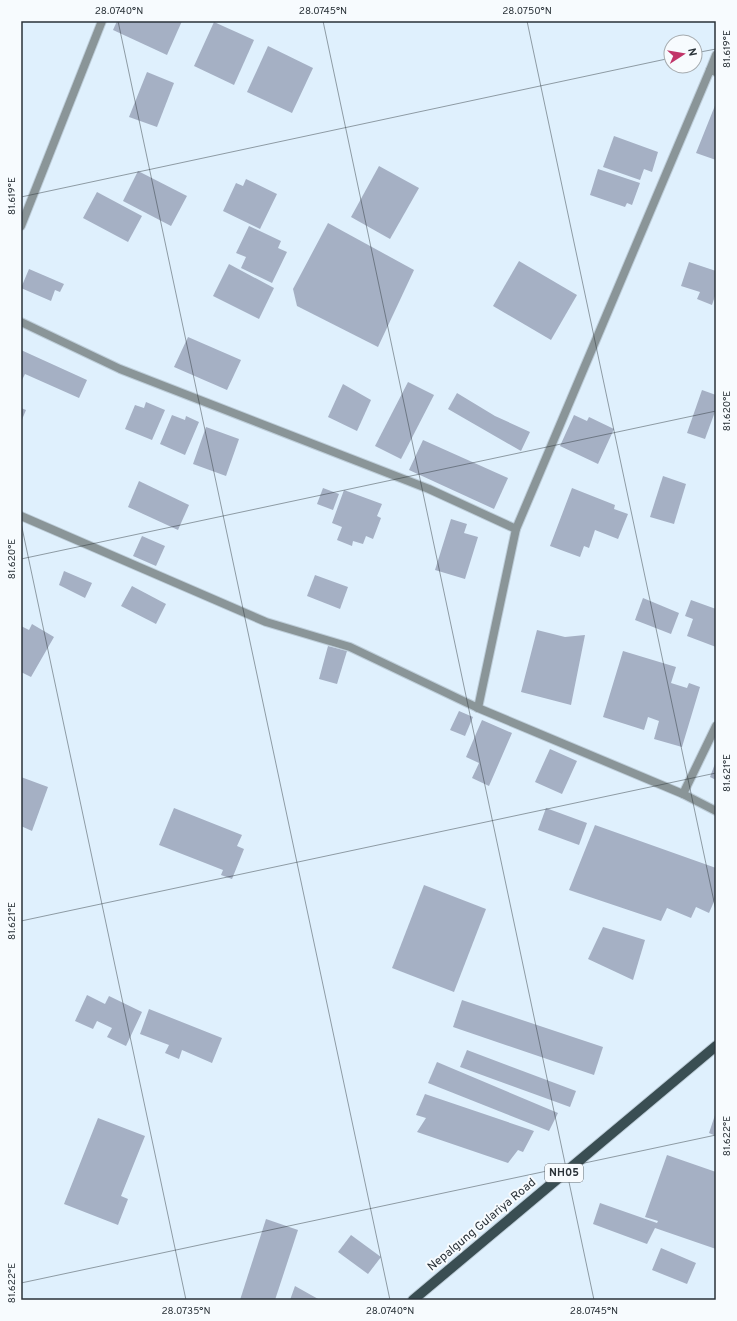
<svg xmlns="http://www.w3.org/2000/svg" width="737" height="1321" viewBox="0 0 737 1321" font-family="Overpass,sans-serif">
<style>
.building{fill:#a5b0c4}
.lines{fill:none;stroke-linecap:round;stroke-linejoin:round}
.street-casing{stroke:#beceda;stroke-width:10}
.primary-casing{stroke:#beceda;stroke-width:12}
.street{stroke:#8a9598;stroke-width:8}
.primary{stroke:#3a4e53;stroke-width:10}
.ticks{fill:none;stroke:#2a3238;stroke-width:1;stroke-opacity:0.45}
.labels{text-anchor:middle;dominant-baseline:central;stroke-width:4;stroke-linejoin:round;paint-order:stroke}
.shield{fill:#f7fbfe;stroke:#686e73;stroke-width:1}
.shield-label{font-size:11px;font-weight:bold;fill:#2a3238}
.street-label{font-size:12px;fill:#2a3238;stroke:#f7fbfe}
.neatline{fill:none;stroke:#2a3238;stroke-width:1.5}
.ticks-label{font-size:10px;text-anchor:middle;fill:#2a3238}
</style>
<rect width="100%" height="100%" fill="#dff0fd"/>
<g class="building">
<polygon points="117,21 182,21 167,55 113,30"/>
<polygon points="214,22 254,40 234,85 194,66"/>
<polygon points="268,46 313,68 292,113 247,92"/>
<polygon points="147,72 174,83 157,127 129,117"/>
<polygon points="716,103 716,160 696,153"/>
<polygon points="614,136 658,152 652,172 644,169 640,180 603,167"/>
<polygon points="379,166 419,188 390,239 351,217"/>
<polygon points="598,169 640,183 632,205 627,203 625,207 590,195"/>
<polygon points="138,171 187,196 171,226 123,201"/>
<polygon points="246,179 277,194 260,229 223,211 236,183 243,186"/>
<polygon points="97,192 142,216 128,242 83,218"/>
<polygon points="328,223 414,270 378,347 297,306 293,289"/>
<polygon points="249,226 281,241 278,248 287,252 272,283 241,268 246,257 236,253"/>
<polygon points="519,261 577,295 551,340 493,306"/>
<polygon points="689,262 716,271 716,293 712,305 697,299 700,292 681,286"/>
<polygon points="229,264 274,288 259,319 213,296"/>
<polygon points="29,269 64,284 60,292 55,290 51,301 21,288"/>
<polygon points="188,337 241,360 227,390 174,367"/>
<polygon points="21,350 87,380 79,398 25,374 21,382"/>
<polygon points="408,382 434,395 401,459 375,446"/>
<polygon points="343,384 371,400 357,431 328,417"/>
<polygon points="702,390 716,395 716,409 705,439 687,433"/>
<polygon points="457,393 495,416 530,432 521,451 448,409"/>
<polygon points="146,402 165,410 152,440 125,429 135,405 144,408"/>
<polygon points="21,408 26,410 21,422"/>
<polygon points="172,415 185,420 186,416 199,422 185,455 160,444"/>
<polygon points="574,415 587,421 589,417 614,429 598,464 560,446"/>
<polygon points="206,427 239,439 226,476 193,464"/>
<polygon points="423,440 508,478 494,509 409,470"/>
<polygon points="663,476 686,484 674,524 650,517"/>
<polygon points="139,481 189,505 178,530 128,507"/>
<polygon points="323,488 339,494 333,510 317,504"/>
<polygon points="572,488 615,505 614,509 628,514 618,539 595,530 589,548 584,546 580,557 550,546"/>
<polygon points="344,490 382,504 377,516 381,518 373,539 366,536 363,544 353,541 352,546 337,540 342,527 332,523"/>
<polygon points="451,519 467,524 464,533 478,537 465,579 435,570"/>
<polygon points="142,536 165,546 156,566 133,556"/>
<polygon points="64,571 92,583 85,598 59,585"/>
<polygon points="315,575 348,587 340,609 307,596"/>
<polygon points="132,586 166,604 156,624 121,606"/>
<polygon points="643,598 679,613 671,634 635,620"/>
<polygon points="691,600 716,609 716,647 687,636 693,619 685,616"/>
<polygon points="32,624 54,637 31,677 21,672 21,626 29,630"/>
<polygon points="537,630 565,637 585,635 571,705 521,692"/>
<polygon points="328,646 347,651 337,684 319,679"/>
<polygon points="623,651 676,667 671,683 687,688 689,683 700,687 682,747 654,739 659,721 648,717 644,730 603,717"/>
<polygon points="459,711 473,717 465,736 450,730"/>
<polygon points="482,720 512,733 489,786 472,778 479,763 466,757"/>
<polygon points="550,749 577,761 562,794 535,782"/>
<polygon points="716,761 716,780 710,777"/>
<polygon points="21,777 48,787 32,831 21,826"/>
<polygon points="174,808 242,835 237,846 244,849 232,879 221,875 223,870 159,845"/>
<polygon points="546,808 587,823 579,845 538,830"/>
<polygon points="595,825 716,868 716,897 709,913 696,907 691,918 667,908 661,921 569,890"/>
<polygon points="424,885 486,909 454,992 392,968"/>
<polygon points="603,927 645,940 633,980 588,959"/>
<polygon points="87,995 105,1004 109,996 142,1012 126,1046 107,1037 112,1028 97,1021 93,1029 75,1021"/>
<polygon points="462,1000 603,1047 594,1075 453,1027"/>
<polygon points="149,1009 222,1038 212,1063 182,1050 179,1059 165,1053 169,1045 140,1034"/>
<polygon points="467,1050 576,1091 570,1107 460,1067"/>
<polygon points="437,1062 558,1113 549,1131 428,1083"/>
<polygon points="425,1094 534,1131 523,1152 518,1150 508,1163 417,1132 426,1118 416,1115"/>
<polygon points="716,1112 716,1136 709,1133"/>
<polygon points="98,1118 145,1136 121,1196 128,1199 118,1225 64,1204"/>
<polygon points="667,1155 716,1172 716,1249 655,1228 647,1244 593,1224 600,1203 657,1223 658,1221 645,1217"/>
<polygon points="266,1219 298,1230 275,1300 240,1300"/>
<polygon points="351,1235 381,1257 368,1274 338,1252"/>
<polygon points="661,1248 696,1263 687,1284 652,1270"/>
<polygon points="295,1286 311,1295 320,1300 290,1300"/>
</g>
<g class="lines">
<defs>
<g id="street">
<polyline points="710,70 716,55"/>
<polyline points="21,226 102,21"/>
<polyline points="21,322 120,369 429,489 516,529"/>
<polyline points="21,516 266,622 350,647 478,708 683,794 716,811"/>
<polyline points="478,708 516,529 710,70 716,72"/>
<polyline points="683,794 716,726"/>
</g>
<polyline id="primary" points="413,1300 716,1046"/>
</defs>
<use href="#street" class="street-casing"/>
<use href="#primary" class="primary-casing"/>
<use href="#street" class="street"/>
<use href="#primary" class="primary"/>
</g>
<path class="ticks" d="M118,21L390,1300M323,21L594,1300M527,21L716,911M695,53L716,49M21,197L671,58M21,523L186,1300M21,559L716,411M21,921L716,773M21,1283L716,1135"/>
<g class="labels">
<rect class="shield" x="545" y="1164" width="38" height="18" rx="3"/>
<g class="shield-label">
<text x="564" y="1173">NH05</text>
</g>
<g class="street-label">
<text transform="translate(482 1225) rotate(-40)">Nepalgung Gulariya Road</text>
</g>
</g>
<rect width="737" height="1321" fill="none" stroke="#f7fbfe" stroke-width="44"/>
<g transform="translate(683 54) rotate(78)"><circle r="19" fill="#f7fbfe" stroke="#a5abaf"/>
<path d="M0-3L7 15L0 10L-7 15Z" fill="#c13569"/>
<text y="-6" font-size="11" font-weight="bold" text-anchor="middle" fill="#2a3238">N</text>
</g>
<rect x="22" y="22" width="693" height="1277" class="neatline"/>
<g class="ticks-label">
<text x="119" y="14">28.0740°N</text>
<text x="323" y="14">28.0745°N</text>
<text x="527" y="14">28.0750°N</text>
<text transform="translate(726 49) rotate(-90)" y="4">81.619°E</text>
<text transform="translate(11 196) rotate(-90)" y="4">81.619°E</text>
<text transform="translate(726 411) rotate(-90)" y="4">81.620°E</text>
<text transform="translate(11 559) rotate(-90)" y="4">81.620°E</text>
<text transform="translate(726 773) rotate(-90)" y="4">81.621°E</text>
<text transform="translate(11 921) rotate(-90)" y="4">81.621°E</text>
<text transform="translate(726 1136) rotate(-90)" y="4">81.622°E</text>
<text transform="translate(11 1283) rotate(-90)" y="4">81.622°E</text>
<text x="186" y="1314">28.0735°N</text>
<text x="390" y="1314">28.0740°N</text>
<text x="594" y="1314">28.0745°N</text>
</g>
</svg>
